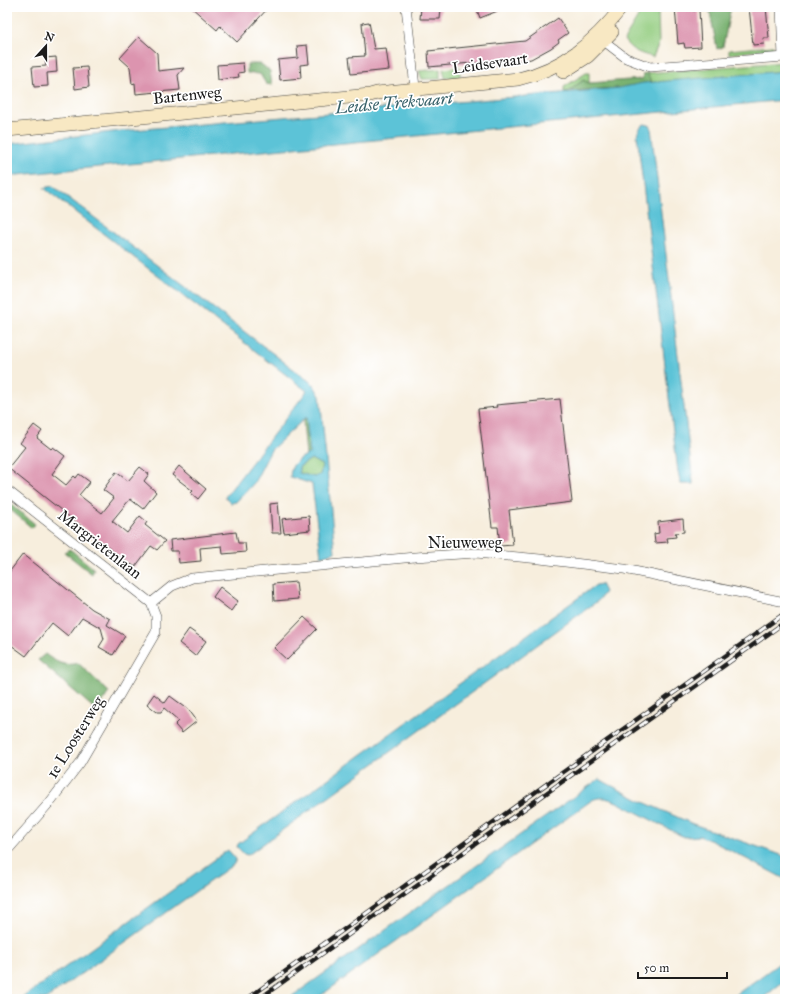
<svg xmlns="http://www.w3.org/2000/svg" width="792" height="1006" viewBox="0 0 792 1006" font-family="'IM FELL Great Primer',serif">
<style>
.green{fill:#95ce82;stroke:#58754f}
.forest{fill:#78b170;stroke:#4a6646}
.water{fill:#5bc3d7;stroke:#3c707a;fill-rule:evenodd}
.building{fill:#dc94af}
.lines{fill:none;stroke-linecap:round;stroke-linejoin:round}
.minor-casing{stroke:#3d3c39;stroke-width:10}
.secondary-casing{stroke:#3d3c39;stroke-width:14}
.minor{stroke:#fff;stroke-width:9}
.secondary{stroke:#f8e8c3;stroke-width:13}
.rail-casing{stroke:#1c1c1c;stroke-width:4.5}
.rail{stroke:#fff;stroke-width:3;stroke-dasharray:9;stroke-linecap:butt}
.labels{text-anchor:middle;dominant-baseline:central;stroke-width:3.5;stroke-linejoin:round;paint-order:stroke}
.street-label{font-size:16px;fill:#1c1c1c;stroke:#fff}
.water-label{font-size:17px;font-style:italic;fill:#355f67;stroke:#fff}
</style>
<rect width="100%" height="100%" fill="#fff"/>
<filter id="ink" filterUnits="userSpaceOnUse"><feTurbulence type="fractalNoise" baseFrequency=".025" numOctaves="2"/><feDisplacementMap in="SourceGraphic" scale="8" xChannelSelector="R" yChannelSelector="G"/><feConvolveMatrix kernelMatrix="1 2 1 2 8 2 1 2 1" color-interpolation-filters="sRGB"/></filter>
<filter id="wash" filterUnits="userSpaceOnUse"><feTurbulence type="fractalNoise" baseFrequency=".012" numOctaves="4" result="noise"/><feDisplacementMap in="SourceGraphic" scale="16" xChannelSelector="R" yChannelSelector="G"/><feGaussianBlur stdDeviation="0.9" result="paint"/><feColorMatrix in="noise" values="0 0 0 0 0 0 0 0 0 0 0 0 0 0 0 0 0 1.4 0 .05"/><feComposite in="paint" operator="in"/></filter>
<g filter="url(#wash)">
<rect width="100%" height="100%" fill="#f7eedd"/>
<g class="green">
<path d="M644,7H657L658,10L659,43L653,57C641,54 631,51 624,40Z"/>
<polygon points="773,46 773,49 729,54 729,50"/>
<polygon points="785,62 785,71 652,83 647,73"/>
<polygon points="460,67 460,77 445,78 443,69"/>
<polygon points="440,69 440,79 422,79 419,71"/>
<polygon points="586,73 589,73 589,83 583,80 569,91 564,92 564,87"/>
<polygon points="311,459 322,465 320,475 314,477 299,473 299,467"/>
</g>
<g class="forest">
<polygon points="709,7 731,7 723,47 717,49"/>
<polygon points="247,64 261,64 270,71 272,85 266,84 260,74 247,73"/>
<polygon points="647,73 652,83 619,88 569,91 583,80 589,83 642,79 643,74"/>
<polygon points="306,417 310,454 306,456 303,421"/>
<polygon points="7,501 35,524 32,528 7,507"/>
<polygon points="70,549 94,569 92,574 64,552"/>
<path d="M45,654C56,662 64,667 78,663L109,692L97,711L38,660Z"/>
</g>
<g class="water">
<polygon points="785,71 785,100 7,176 7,144 121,131 619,88 643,83"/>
<polygon points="644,124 649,125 651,128 693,482 693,484 681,484 678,472 637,135 639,129"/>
<path d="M53,186L313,384L320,396L335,552L321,556L312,484L290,477C291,462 298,460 310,453L306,417L271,450L254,483L236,502L231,503L225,497L307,391L44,188ZM311,459L322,465L320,475L314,477L299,473V467Z"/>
<polygon points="601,584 605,592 599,600 248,855 244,854 237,847 238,844 596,585"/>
<path d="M599,779L641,801L693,824L781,855L785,857V879L712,841L699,836L685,837L680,835L617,802C607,798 601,796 592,800L316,999H288Z"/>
<polygon points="228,850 236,859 234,864 46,999 21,999"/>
<polygon points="785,959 785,980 762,999 730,999"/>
</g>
<g id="blocks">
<g class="building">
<polygon points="191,7 269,7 237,42 220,26 217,30"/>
<polygon points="421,7 441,9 440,19 420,19"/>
<polygon points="476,7 505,7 505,8 480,18"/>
<polygon points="675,7 692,7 693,11 699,10 701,47 685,48 684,43 678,44"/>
<polygon points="749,7 766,7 769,38 763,38 764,44 753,45"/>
<polygon points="558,18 568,33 558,40 559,42 551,48 531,59 496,65 496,62 484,66 484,63 471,63 429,67 428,51 525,41"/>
<polygon points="369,22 374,49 386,48 389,70 351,74 349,57 365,56 362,23"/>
<polygon points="139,37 157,53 158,71 184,68 178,75 180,90 136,94 135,83 132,84 130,67 120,58"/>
<polygon points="307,45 309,64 300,65 301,78 280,80 278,60 298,58 297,46"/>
<polygon points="56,57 57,72 47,73 48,86 34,87 32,67 46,66 45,58"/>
<polygon points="243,63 244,72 238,73 239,77 218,80 217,65"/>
<polygon points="87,67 89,87 75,89 73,68"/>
<polygon points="560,399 572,502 509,510 513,545 500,546 498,527 492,527 478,409 497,407 496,405"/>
<polygon points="34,425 42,431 37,438 51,449 53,447 65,456 52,474 66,485 74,476 76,478 79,474 90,482 79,495 102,513 114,498 103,490 116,472 128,481 140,467 149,474 144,481 156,492 143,509 130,499 112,521 127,533 140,516 147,522 145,525 165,541 157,550 151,546 135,567 131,564 130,565 8,468 25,447 20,443"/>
<polygon points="179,466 206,489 198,499 191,493 193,491 172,475"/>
<polygon points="278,503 281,533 272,533 270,504"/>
<polygon points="309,516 310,530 284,533 282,519"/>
<polygon points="683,519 684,532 675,533 676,537 667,538 668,542 655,543 654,534 659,533 658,522"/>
<polygon points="236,532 238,543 245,543 246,552 223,554 222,546 200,548 201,561 179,563 178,551 171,551 170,540"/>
<polygon points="23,554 92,609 110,619 107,625 125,636 113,655 99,647 104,639 101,628 82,617 68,636 52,623 26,656 7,642 7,575"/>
<polygon points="296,582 298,599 274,601 273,584"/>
<polygon points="220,587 238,601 231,611 213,597"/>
<polygon points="304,617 317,629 287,660 274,648"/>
<polygon points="189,629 206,641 195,656 179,643"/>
<polygon points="154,694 165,703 170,696 189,710 197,721 182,733 175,725 179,721 164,708 161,712 157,712 147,704"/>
</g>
</g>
</g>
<g filter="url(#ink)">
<use href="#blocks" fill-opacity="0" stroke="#3d3c39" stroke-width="1"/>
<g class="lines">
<defs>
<g id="minor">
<polyline points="406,7 416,96"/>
<polyline points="781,7 783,57"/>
<polyline points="600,38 626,58 650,67 785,57"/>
<polyline points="7,490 151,603 156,616 156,632 80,763 50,802 7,851"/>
<polyline points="151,603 172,586 192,578 415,557 476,553 540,559 624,569 785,602"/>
</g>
<g id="secondary">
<polyline points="563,72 588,56 612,32"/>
<path d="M7,130L370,95L377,93L518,79C563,69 594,42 622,7"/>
</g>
</defs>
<use href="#minor" class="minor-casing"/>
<use href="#secondary" class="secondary-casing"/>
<use href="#minor" class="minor"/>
<use href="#secondary" class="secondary"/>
<defs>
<g id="rail">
<polyline points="247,999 785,613"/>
<polyline points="259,999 785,622"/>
</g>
</defs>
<use href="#rail" class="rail-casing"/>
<use href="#rail" class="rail"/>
</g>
</g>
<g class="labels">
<g class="street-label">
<text transform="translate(490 63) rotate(-8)">Leidsevaart</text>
<text transform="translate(187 95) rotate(-6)">Bartenweg</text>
<text x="465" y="542">Nieuweweg</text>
<text transform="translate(100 544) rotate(38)">Margrietenlaan</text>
<text transform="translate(75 737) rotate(-58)">1e Loosterweg</text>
</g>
<g class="water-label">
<text transform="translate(394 103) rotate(-5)">Leidse Trekvaart</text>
</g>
</g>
<rect width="792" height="1006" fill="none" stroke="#fff" stroke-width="24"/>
<g transform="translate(46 46) rotate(21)" stroke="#ffffff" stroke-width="3" paint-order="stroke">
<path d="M0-3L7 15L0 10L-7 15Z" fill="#1c1c1c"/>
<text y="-6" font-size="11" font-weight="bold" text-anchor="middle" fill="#1c1c1c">N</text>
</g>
<path d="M638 972v6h89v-6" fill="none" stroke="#1c1c1c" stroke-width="2"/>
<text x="644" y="972" font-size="12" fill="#1c1c1c" stroke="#ffffff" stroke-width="3" paint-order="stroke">50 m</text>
</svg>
